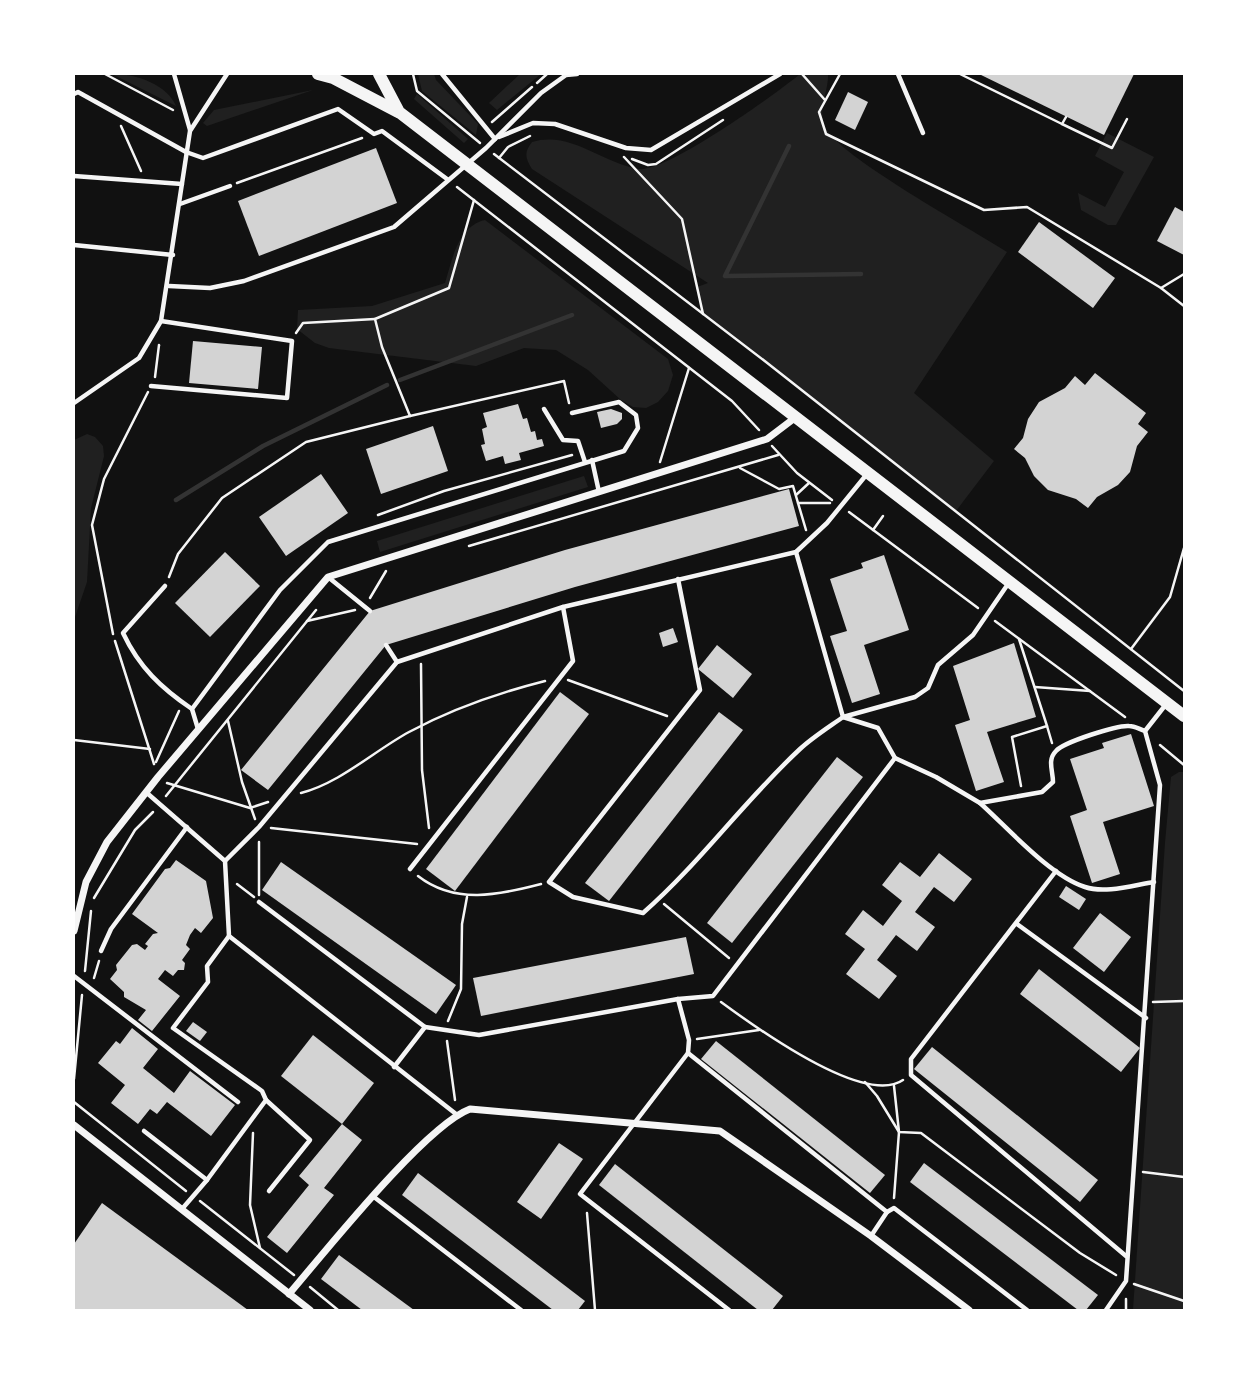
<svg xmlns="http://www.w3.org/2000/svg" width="1258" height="1384" viewBox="0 0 1258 1384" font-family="'Exo 2',sans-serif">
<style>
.green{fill:#202020}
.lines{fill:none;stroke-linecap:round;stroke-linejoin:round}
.stream{stroke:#333;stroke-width:4.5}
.building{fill:#d3d3d3}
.path{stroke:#f5f5f5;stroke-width:2.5}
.service{stroke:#f5f5f5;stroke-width:4.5}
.minor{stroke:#f5f5f5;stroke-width:7}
.secondary{stroke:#f5f5f5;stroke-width:12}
</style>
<rect width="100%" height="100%" fill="#111"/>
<g class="green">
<path d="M112,74C134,73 167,84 176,106Z"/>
<polygon points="418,74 434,74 436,80 478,124 476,135 422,91"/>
<polygon points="520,74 541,74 497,110 489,103"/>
<path d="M800,74H828C829,91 817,109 825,127C838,156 973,230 1007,252L914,393L994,461L956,511L703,314L697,287L708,283L532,169C525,158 524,152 532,142C570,130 602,163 639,169C666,173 776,94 800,74Z"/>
<polygon points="313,90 207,126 203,123 214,110"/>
<polygon points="417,94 468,139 464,143 414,99"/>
<polygon points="1107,133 1154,157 1116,225 1108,225 1081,210 1078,193 1105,207 1124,172 1095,156"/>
<path d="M485,220L668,359L673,375L668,391L658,402L646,408L633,407L621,400L588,370L556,350L524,348L476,366L329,348L315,343L297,329L298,310L372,306L445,283C452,260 458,226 485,220Z"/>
<polygon points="87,434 95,437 103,446 104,456 91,508 87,582 74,620 74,440"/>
<polygon points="584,476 588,487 380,552 377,541"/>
<polygon points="1179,772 1184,772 1184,1310 1133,1310 1165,843 1171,777"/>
</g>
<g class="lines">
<g class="stream">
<polyline points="789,146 725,276 861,274"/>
<polyline points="400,380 572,315"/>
<polyline points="176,500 263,446 387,385"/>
</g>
</g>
<g class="building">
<polygon points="979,74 1134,74 1104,135"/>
<polygon points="848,92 868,102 855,130 835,120"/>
<polygon points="376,148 397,203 259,256 238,201"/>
<polygon points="1175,207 1184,212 1184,255 1157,241"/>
<polygon points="1039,222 1115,278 1093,308 1018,252"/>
<polygon points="193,341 262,347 258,389 189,383"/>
<polygon points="1095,373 1146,413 1138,424 1148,432 1137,446 1130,472 1118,485 1097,497 1088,508 1076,499 1048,490 1034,476 1025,458 1014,449 1023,438 1028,419 1039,402 1065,388 1075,376 1085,385"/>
<polygon points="518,404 523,419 527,418 531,432 535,431 537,440 542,439 544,446 519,453 521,460 505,464 503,456 486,461 481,445 485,444 482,429 487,427 483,413"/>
<polygon points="611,409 622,413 622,419 617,424 601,428 597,412"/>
<polygon points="433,426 448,471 381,494 366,449"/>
<polygon points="321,474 348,513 286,556 259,517"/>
<polygon points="789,489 799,526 575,587 386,645 268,790 241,770 370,611 565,550"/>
<polygon points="225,552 260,586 210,637 175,603"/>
<polygon points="884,555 909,630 864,645 880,694 852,703 830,636 847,631 830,579 863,568 861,563"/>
<polygon points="673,628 678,642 663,647 659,633"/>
<polygon points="1014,643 1036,717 987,732 1004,782 976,791 955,725 970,720 953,666"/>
<polygon points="717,645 752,674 733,698 698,669"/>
<polygon points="560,692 589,714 455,891 426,869"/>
<polygon points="719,712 743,730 609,901 585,883"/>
<polygon points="1131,734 1154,806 1103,822 1120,874 1092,883 1070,816 1087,810 1070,759 1104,748 1102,743"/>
<polygon points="837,757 863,777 732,943 707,923"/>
<polygon points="939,853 972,879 954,902 934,887 915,912 935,927 917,951 896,935 877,960 897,976 879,999 846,974 865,949 845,934 863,910 883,926 902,901 882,885 900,862 920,877"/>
<polygon points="176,860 206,881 213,918 201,933 195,928 190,935 186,945 190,949 182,960 185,963 184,970 178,970 173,976 165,970 158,979 180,996 152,1031 138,1020 146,1010 124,997 124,992 110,979 117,970 116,965 132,945 137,944 145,950 148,946 145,944 153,934 158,933 132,914 165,869 170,868"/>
<polygon points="281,862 456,985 436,1014 262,890"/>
<polygon points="1066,886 1086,899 1079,910 1059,897"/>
<polygon points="1100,913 1131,937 1104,972 1073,948"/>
<polygon points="686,937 694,974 481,1016 473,978"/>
<polygon points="1039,969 1140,1048 1121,1072 1020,994"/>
<polygon points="193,1022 207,1032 200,1041 186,1031"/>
<polygon points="132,1028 158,1049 143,1068 174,1093 190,1071 235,1105 211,1136 167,1102 157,1114 150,1109 138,1124 111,1103 125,1085 98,1063 116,1041 120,1044"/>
<polygon points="313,1035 374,1083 342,1124 281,1076"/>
<polygon points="716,1041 885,1175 870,1193 701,1059"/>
<polygon points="932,1047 1098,1180 1080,1202 914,1069"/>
<polygon points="342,1124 362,1140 324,1188 334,1195 287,1253 267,1237 309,1185 299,1176"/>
<polygon points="559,1143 583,1159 541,1219 517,1202"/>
<polygon points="924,1163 1098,1295 1086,1310 1078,1310 910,1182"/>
<polygon points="615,1164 783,1296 772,1310 758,1310 599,1185"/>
<polygon points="418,1173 585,1301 578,1310 553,1310 402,1195"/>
<polygon points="102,1203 248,1310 74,1310 74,1244"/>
<polygon points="339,1255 414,1310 362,1310 321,1279"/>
</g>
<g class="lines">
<g class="path">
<polyline points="105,74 173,110"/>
<polyline points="413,74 417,91 480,143"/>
<polyline points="802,74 825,100"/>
<polyline points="840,74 819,112 826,134 984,210 1027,207 1161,288 1184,274"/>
<polyline points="960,74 1062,124 1066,117"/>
<polyline points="537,83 547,74"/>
<polyline points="492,122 532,87"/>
<polyline points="1062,124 1112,148 1127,119"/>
<polyline points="121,126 141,171"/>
<polyline points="494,154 766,362 1184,691"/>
<polyline points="624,157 682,219 703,314"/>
<polyline points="499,158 508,147 530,136"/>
<polyline points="632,159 648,165 656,164 723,120"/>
<polyline points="237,183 362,138"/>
<polyline points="457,187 732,401 759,430"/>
<polyline points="474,200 449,288 375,319 382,347 410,416 564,381 569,403"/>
<polyline points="1161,288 1184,306"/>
<polyline points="296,333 303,323 375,319"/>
<polyline points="155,377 159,345"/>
<polyline points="772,446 797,473 832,500"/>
<polyline points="660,462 689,368"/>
<polyline points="740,468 779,489 793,486 806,530"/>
<polyline points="796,495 809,483"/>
<polyline points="798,503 830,503"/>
<polyline points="849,512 978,608"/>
<polyline points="378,515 444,491 572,455"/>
<polyline points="873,530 883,516"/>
<polyline points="469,546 778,455"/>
<polyline points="169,577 178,554 222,498 306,442 410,416"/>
<polyline points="370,598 386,571"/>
<polyline points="307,621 355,610"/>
<polyline points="995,621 1125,717"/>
<polyline points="113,634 92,525 104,479 148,392"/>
<polyline points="1019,639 1047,726 1012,737 1021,786"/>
<polyline points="115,641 154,764"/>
<polyline points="1131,649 1170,597 1184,548"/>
<polyline points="421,664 422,770 429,828"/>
<polyline points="568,680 667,716"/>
<polyline points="1035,687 1090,691"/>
<polyline points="228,721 242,782 255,819"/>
<polyline points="1047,726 1052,743"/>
<polyline points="74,740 150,749"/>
<polyline points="1160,745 1184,765"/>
<polyline points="156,762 179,711"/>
<polyline points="167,783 250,808 268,802"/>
<path d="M301,793C340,783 374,751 409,732C452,709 498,693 545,681"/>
<polyline points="166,796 316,610"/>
<polyline points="271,828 417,844"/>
<polyline points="259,842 259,895"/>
<path d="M418,876C455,905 499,895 541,884"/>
<polyline points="237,884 254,897"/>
<polyline points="94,898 135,830 153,812"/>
<polyline points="664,904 729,958"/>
<polyline points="85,971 91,911"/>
<polyline points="94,978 99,961"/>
<path d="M721,1002C755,1027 864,1107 903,1080"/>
<polyline points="1153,1002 1184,1001"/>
<polyline points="448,1021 461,989 462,924 467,897"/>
<polyline points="697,1039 759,1030"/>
<polyline points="447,1041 455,1100"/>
<polyline points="74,1079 82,995"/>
<polyline points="865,1082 877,1096 899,1132 921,1133 1080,1253 1116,1275"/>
<polyline points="894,1086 899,1132 894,1198"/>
<polyline points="74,1102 186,1191"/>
<polyline points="253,1133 250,1205 260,1248"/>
<polyline points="1143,1172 1184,1177"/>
<polyline points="200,1201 294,1275"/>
<polyline points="587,1213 595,1310"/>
<polyline points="1134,1284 1184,1301"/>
<polyline points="310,1287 338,1310"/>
<polyline points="1126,1310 1126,1299"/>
</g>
<g class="service">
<polyline points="174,74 190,130"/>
<polyline points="442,74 495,139"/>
<polyline points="898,74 923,133"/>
<polyline points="74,94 78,92 186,152 203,158 338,109 374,134 382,131 447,179"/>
<polyline points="499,137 533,123 555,124 626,148 651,150 780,74"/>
<polyline points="74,176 182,184"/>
<polyline points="180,204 230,186"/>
<polyline points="74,245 173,255"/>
<polyline points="169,286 210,288 244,281 394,227 486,148 541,93 566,75 577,74"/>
<polyline points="151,386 287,398 292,341 161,321"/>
<polyline points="74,403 139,358 161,321 190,131 227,74"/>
<polyline points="544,409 563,440 578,441 585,462"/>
<polyline points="592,460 599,492"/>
<polyline points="796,552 843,717 915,697 928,688 938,665 973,635 1008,584"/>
<polyline points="328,577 370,611"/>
<path d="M678,579L700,690L549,882L573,897L643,913C700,863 744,801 800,749C813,737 829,727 843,717L878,728L895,758L936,777L980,803L1042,792L1053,782C1053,771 1047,760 1056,751C1064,742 1117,725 1129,726C1135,726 1139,729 1145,731L1160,785L1126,1281L1106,1310"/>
<path d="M165,586L123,633C139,667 161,688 192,709"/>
<polyline points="386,645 397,662"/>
<polyline points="198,729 192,709 280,590 328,542 624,451 638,428 636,415 619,402 572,413"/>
<polyline points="1145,731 1167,703"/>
<polyline points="147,793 225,861 229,936 456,1114"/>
<path d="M980,803C1008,828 1049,875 1085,887C1105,894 1134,885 1154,882"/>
<polyline points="225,861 259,827 397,662 563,607 796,552 827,523 867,474"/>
<polyline points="410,869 573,661 563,607"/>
<polyline points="1056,871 911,1059 911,1075 1126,1256"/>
<polyline points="259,902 425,1027"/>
<polyline points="1017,924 1146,1018"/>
<polyline points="101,951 111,929 187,827"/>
<polyline points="74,976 238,1102"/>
<polyline points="678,999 689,1040 688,1053 887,1212"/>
<polyline points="688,1053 580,1194 729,1310"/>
<polyline points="394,1067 425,1027 479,1035 678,999 713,996 895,758"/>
<polyline points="266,1100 310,1140 269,1191"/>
<polyline points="144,1131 207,1180 182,1209"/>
<polyline points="207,1180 266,1100 262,1091 173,1028 208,982 207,966 229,936"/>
<polyline points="374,1197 521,1310"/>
<polyline points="871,1236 887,1212 894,1208 1027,1310"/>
</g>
<g class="minor">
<polyline points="74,931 86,882 107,842 158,777 328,577 767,439 796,417"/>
<polyline points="74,1125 310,1310"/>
<path d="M289,1294C325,1252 425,1126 470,1109L720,1131L871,1236L969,1310"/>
</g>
<g class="secondary">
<polyline points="318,74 333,78 398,112"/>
<polyline points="379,74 399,112 1184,716"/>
</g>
</g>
<rect width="1258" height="1384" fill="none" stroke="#ffffff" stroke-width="150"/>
</svg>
